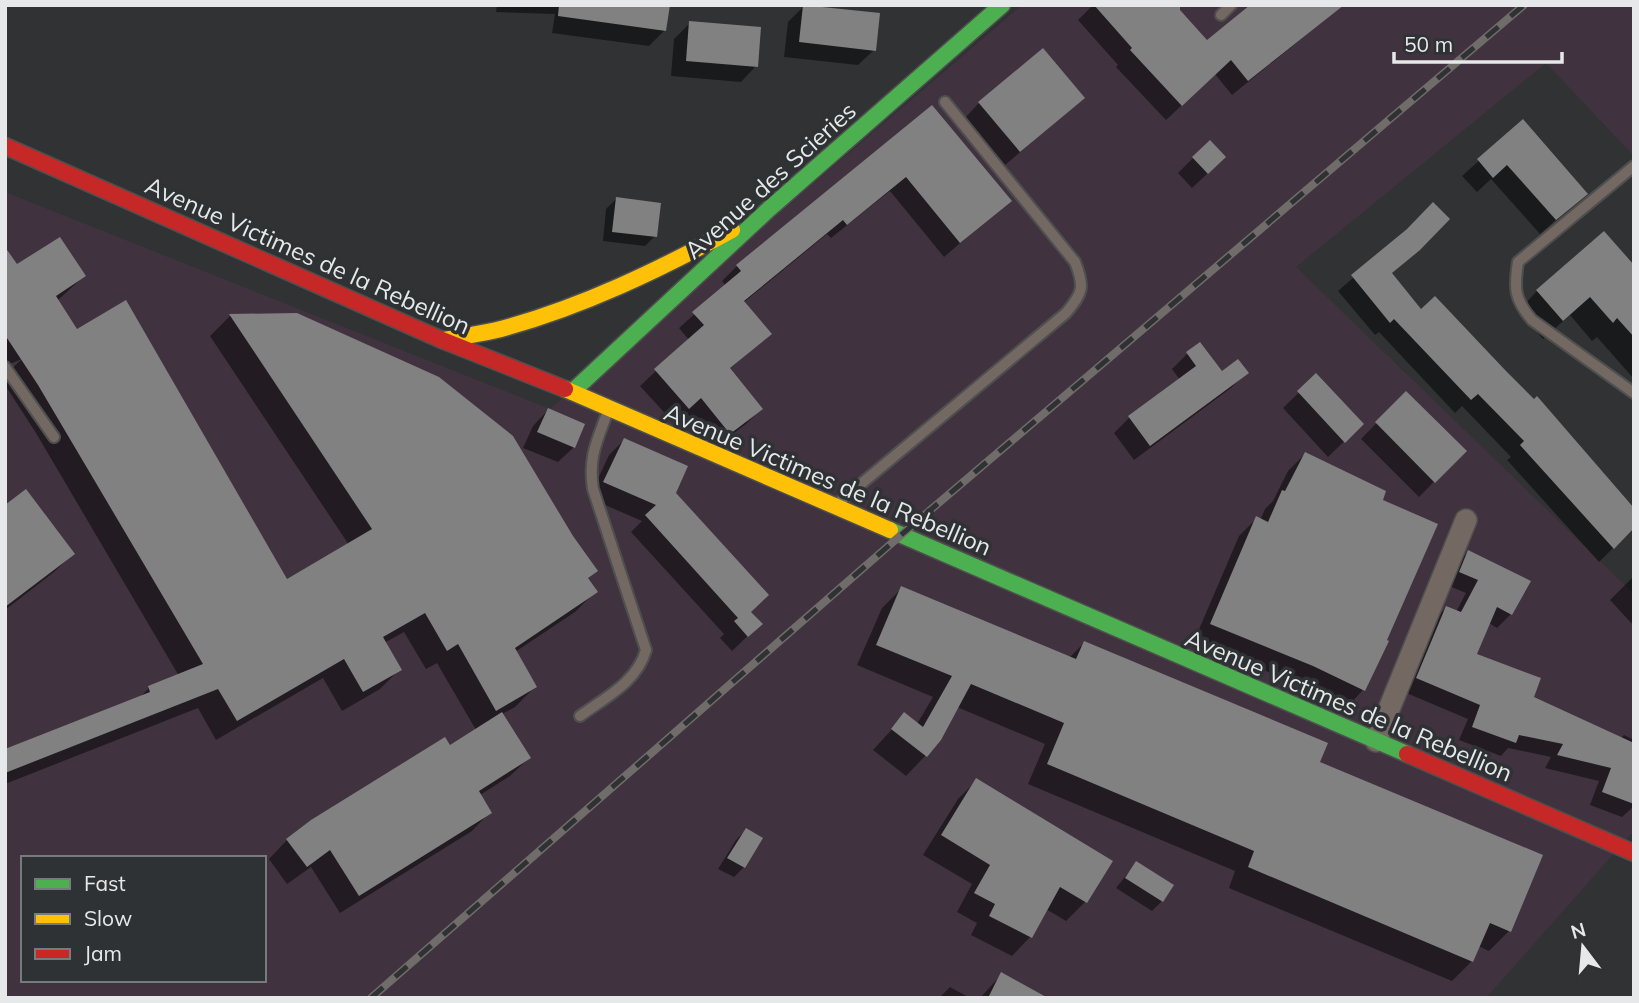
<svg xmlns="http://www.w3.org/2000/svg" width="1639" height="1003" viewBox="0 0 1639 1003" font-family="Mulish,sans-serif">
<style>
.industrial{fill:#40333f;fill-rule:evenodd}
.shadow{fill:#0007}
.building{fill:#818182}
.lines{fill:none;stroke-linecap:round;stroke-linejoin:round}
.lane-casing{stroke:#4e4f4f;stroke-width:14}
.street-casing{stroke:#4e4f4f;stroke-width:24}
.fast-casing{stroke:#4e4f4f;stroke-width:19}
.slow-casing{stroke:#4e4f4f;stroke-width:19}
.jam-casing{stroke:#4e4f4f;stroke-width:19}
.lane{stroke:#736862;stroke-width:10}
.street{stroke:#736862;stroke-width:21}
.fast{stroke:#4caf50;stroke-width:16}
.slow{stroke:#ffc107;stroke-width:16}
.jam{stroke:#c62828;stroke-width:16}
.rail-casing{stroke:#706c69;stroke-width:8}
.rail{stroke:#2f3234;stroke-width:5;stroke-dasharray:16;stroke-linecap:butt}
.labels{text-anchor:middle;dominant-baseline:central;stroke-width:7;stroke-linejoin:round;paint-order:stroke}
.street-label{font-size:24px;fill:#e6e8e9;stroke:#2f3234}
</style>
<rect width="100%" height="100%" fill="#303233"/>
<path class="industrial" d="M1022,5H1634V156L1546,63L1296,267L1634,594V831L1486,998H5V192L550,409ZM23,858H264V980H23Z"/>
<g class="shadow">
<polygon points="497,5 668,5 665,30 649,46 552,33 555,14 496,12"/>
<polygon points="1093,5 1147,5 1207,42 1343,5 1232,95 1215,74 1166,120 1116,67 1118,65 1078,20"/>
<polygon points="804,6 874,50 858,65 784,57 788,22"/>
<polygon points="690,23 756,66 741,82 671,76 674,39"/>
<polygon points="1083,98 1004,166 964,119 979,103"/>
<polygon points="932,108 1009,201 944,257 890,191 831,238 827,234 743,303 769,334 729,369 761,409 746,424 714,448 685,411 673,422 640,386 689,340 679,328 726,286 722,281 737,266"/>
<polygon points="1523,121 1586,193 1540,234 1491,179 1477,192 1462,176"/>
<polygon points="1193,158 1208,173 1192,188 1178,173"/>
<polygon points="616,199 655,236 645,246 603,241 606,209"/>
<polygon points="1448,219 1390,275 1613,548 1599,562 1507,460 1511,457 1462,406 1455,413 1379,332 1375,335 1338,291 1407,231"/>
<polygon points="5,250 16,267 84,276 57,301 76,331 286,582 349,545 210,336 230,316 296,315 572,536 595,571 587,579 595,592 575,612 515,652 535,687 515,707 502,714 529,758 510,776 480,795 490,812 472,831 340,913 311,867 287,884 269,859 287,840 476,730 437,663 426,669 404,632 384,643 400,669 380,689 342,711 323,678 216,740 198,708 5,784 5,751 139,698 149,688 179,676 36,433 5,385 5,375 22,359 5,366"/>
<polygon points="1634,262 1634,379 1597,337 1592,341 1570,315 1543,339 1518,311 1537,291"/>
<polygon points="1187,354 1222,374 1246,373 1231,388 1134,460 1114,433 1130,417 1180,380 1172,369"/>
<polygon points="1316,376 1362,424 1328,457 1283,408"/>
<polygon points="1406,393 1464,451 1419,497 1361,439"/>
<polygon points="548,410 574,447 558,462 523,448 533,426"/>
<polygon points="624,440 674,493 749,612 760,624 732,651 720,638 724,634 631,532 642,521 589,498 609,455"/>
<polygon points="1305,454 1384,641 1387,642 1363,690 1346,708 1295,683 1194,641 1239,536 1256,519 1260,521 1265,509 1273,501 1288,471"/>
<polygon points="5,503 73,554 54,572 5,610"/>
<polygon points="1468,552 1511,614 1497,628 1489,623 1475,655 1531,698 1620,739 1624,735 1634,740 1634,806 1622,817 1590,805 1599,781 1545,768 1551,757 1508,748 1501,756 1459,740 1468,719 1404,692 1433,621 1446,608 1456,612 1466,593 1447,585 1455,565"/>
<polygon points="1634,576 1634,626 1610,600"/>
<polygon points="902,588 1069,658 1084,643 1317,763 1509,931 1489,951 1478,946 1472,961 1452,981 1229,888 1235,871 1028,784 1045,744 957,707 926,755 906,776 873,750 905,715 917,724 933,697 857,665 882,608"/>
<polygon points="977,780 1110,861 1085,902 1066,921 1046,909 1030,937 1012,956 971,935 977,923 957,912 972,884 923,855 958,799"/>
<polygon points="746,830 761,839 744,867 734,877 718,869 736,840"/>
<polygon points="1136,863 1162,901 1152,911 1116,888"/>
<polygon points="1002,974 1045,998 980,998"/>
<polygon points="950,987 970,998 939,998"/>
</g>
<g class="building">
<polygon points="559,5 670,5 666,31 558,16"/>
<polygon points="803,5 880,13 876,51 799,42"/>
<polygon points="1094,5 1180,5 1180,10 1207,40 1250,5 1344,5 1248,81 1231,60 1182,106 1130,50 1132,48"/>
<polygon points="689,21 761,27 758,67 686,61"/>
<polygon points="1043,48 1085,98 1020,152 978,102"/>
<polygon points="932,105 1012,201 960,243 906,177 847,225 843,220 744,301 772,334 730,368 763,409 730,434 701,398 689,409 654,369 704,325 692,312 741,271 736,265"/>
<polygon points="1523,119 1588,194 1556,220 1507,165 1493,178 1477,159"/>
<polygon points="1210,140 1226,157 1208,174 1192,157"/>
<polygon points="616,197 661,203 657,237 612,232"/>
<polygon points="1433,202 1450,219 1420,250 1392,273 1421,309 1435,296 1506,371 1534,399 1537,396 1634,508 1634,528 1614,549 1520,445 1524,441 1478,394 1471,400 1394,319 1390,323 1351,275 1407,229"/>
<polygon points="1604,231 1634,265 1634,337 1617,318 1613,323 1590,297 1563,321 1536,290"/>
<polygon points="60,237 86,276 56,296 77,329 126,300 287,579 372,529 229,314 297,313 439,377 513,436 573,536 598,571 588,578 598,592 515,648 537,687 496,711 458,644 447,651 425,613 383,637 402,670 363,692 344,659 237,721 218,689 5,773 5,749 150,692 148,686 203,664 38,385 5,335 5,247 17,264"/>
<polygon points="1200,342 1222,371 1238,359 1249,373 1150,446 1128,416 1196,366 1186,352"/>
<polygon points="1316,373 1364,424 1345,443 1297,391"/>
<polygon points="1406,391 1467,451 1435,483 1375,422"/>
<polygon points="548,408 585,424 575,448 537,432"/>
<polygon points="624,438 688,466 676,493 769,595 751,612 763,624 748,637 734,621 738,618 645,515 656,505 603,482"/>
<polygon points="1305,452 1386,491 1383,500 1438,524 1387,640 1389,641 1365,691 1313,666 1210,624 1256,516 1268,522 1282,490 1285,491"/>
<polygon points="26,489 75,554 5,607 5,505"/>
<polygon points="1468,550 1531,581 1512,615 1497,607 1477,654 1541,678 1534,697 1634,743 1634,804 1602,792 1611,768 1557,755 1563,744 1519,735 1516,743 1472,727 1480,705 1416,678 1446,606 1461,612 1478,580 1459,572"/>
<polygon points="901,586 1076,659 1084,641 1328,743 1320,762 1543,855 1511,932 1490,923 1473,962 1248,867 1254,851 1047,764 1064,723 971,684 941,740 927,757 891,729 904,712 923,727 952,676 876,645"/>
<polygon points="502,712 531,758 479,791 492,813 359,896 330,850 307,867 286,839 311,820 445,737 450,745"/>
<polygon points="976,778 1113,861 1087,903 1060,887 1032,938 989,916 995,904 974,893 990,865 941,835"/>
<polygon points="746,828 763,838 745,868 727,858"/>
<polygon points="1136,861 1174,885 1163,902 1125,878"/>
<polygon points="1001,972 1019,982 1048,998 988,998"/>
</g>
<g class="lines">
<defs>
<g id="lane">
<polyline points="1221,15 1231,5"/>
<path d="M1634,166L1518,262C1514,288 1514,299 1532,320L1634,393"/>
<polyline points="5,367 54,437"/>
<path d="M837,504L1066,313C1083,293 1085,287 1075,262L945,102"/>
<path d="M580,716C606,697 637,682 646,650L593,489C588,457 597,441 608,411"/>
</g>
<polyline id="street" points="1376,741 1466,520"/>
<g id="fast">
<polyline points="572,392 769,209 1002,5"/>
<polyline points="890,530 1407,754"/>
</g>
<g id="slow">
<path d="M443,340C462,336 482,334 501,329C582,307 659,270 732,230"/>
<polyline points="565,389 890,530"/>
</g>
<g id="jam">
<polyline points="5,146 442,340 565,389"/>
<polyline points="1407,754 1634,853"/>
</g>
</defs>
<use href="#lane" class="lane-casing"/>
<use href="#street" class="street-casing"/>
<use href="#fast" class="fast-casing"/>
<use href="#slow" class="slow-casing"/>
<use href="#jam" class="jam-casing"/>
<use href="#lane" class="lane"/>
<use href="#street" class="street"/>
<use href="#fast" class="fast"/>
<use href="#slow" class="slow"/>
<use href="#jam" class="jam"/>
<defs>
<polyline id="rail" points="371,998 901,535 1524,5"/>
</defs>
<use href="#rail" class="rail-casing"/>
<use href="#rail" class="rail"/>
</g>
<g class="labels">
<g class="street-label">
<text transform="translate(770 180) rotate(-42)">Avenue des Scieries</text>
<text transform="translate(308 255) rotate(24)">Avenue Victimes de la Rebellion</text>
<text transform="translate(828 479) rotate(23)">Avenue Victimes de la Rebellion</text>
<text transform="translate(1349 705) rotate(23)">Avenue Victimes de la Rebellion</text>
</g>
</g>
<rect width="1639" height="1003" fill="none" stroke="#e6e8e9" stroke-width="14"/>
<rect x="21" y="856" width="245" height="126" fill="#2f3234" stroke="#787b7c" stroke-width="2"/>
<rect x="35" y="879" width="35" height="10" fill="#4caf50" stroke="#787b7c" stroke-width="2"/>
<text x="84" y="891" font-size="21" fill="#e6e8e9">Fast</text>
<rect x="35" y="914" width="35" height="10" fill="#ffc107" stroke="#787b7c" stroke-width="2"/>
<text x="84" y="926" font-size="21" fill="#e6e8e9">Slow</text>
<rect x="35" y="949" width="35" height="10" fill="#c62828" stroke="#787b7c" stroke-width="2"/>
<text x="84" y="961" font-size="21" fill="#e6e8e9">Jam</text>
<g transform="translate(1583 947) rotate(344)" stroke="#2f3234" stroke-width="5" paint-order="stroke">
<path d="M0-5L12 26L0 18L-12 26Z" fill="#e6e8e9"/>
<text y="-10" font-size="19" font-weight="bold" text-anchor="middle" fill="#e6e8e9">N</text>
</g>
<path d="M1394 52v10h168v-10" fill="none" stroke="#e6e8e9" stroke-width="3.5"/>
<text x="1404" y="52" font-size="21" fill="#e6e8e9" stroke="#2f3234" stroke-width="5" paint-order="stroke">50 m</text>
</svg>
